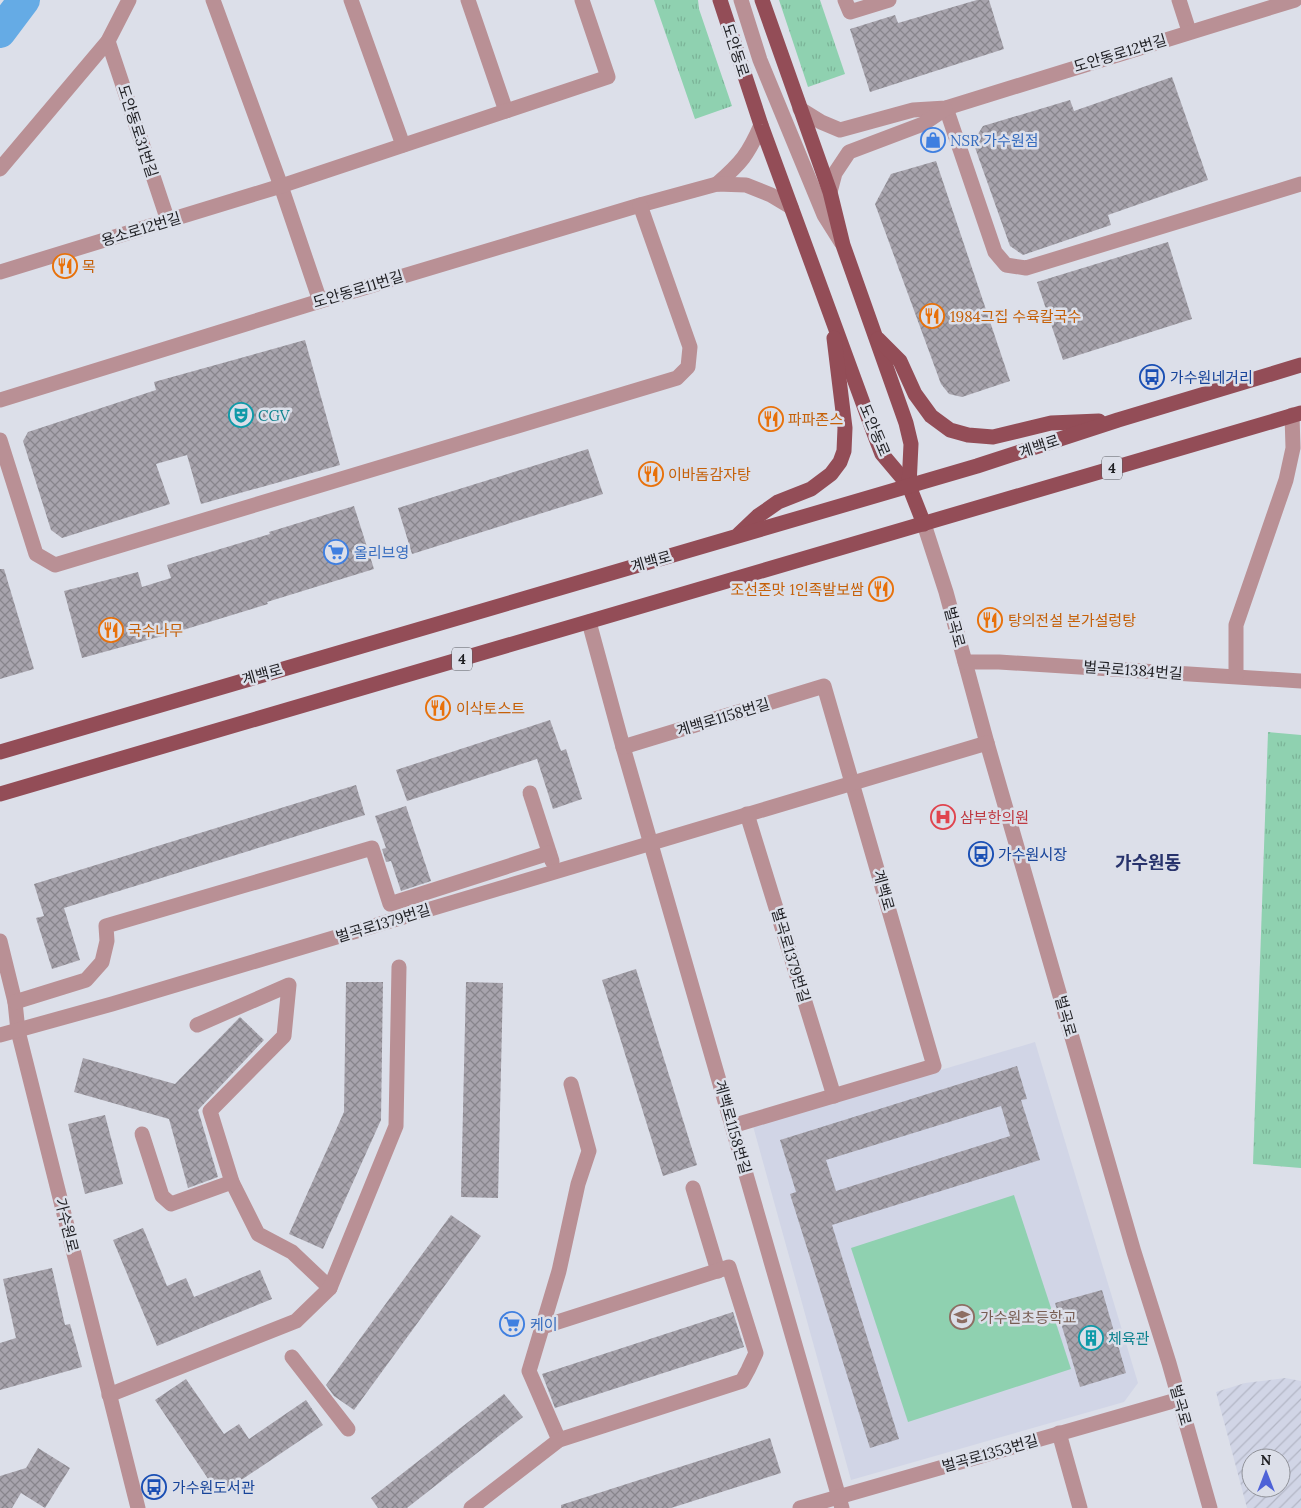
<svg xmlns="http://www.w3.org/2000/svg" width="1301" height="1508" viewBox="0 0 1301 1508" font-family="Lora,'Noto Sans KR',serif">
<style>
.built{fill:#d1d5e6}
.industrial{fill:url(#industrial-furrows);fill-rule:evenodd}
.grass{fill:url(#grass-tufts)}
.pitch{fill:#8fd1b0}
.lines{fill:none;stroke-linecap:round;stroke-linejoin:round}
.river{stroke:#65abe5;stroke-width:32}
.building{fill:url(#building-cross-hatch);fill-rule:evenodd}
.minor{stroke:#b99095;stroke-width:15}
.major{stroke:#934d57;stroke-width:15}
.labels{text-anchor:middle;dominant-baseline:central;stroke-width:5;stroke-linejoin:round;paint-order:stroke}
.shield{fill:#dcdfe9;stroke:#57585e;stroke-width:1}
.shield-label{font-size:14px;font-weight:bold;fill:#1e1e22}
.street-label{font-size:15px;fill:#1e1e22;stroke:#dcdfe9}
.shop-label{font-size:15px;fill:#366cbe;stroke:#dcdfe9;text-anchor:start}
.food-label{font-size:15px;fill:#c56008;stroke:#dcdfe9;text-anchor:start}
.transit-label{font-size:15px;fill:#164399;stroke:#dcdfe9;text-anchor:start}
.culture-label{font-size:15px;fill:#0d838f;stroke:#dcdfe9;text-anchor:start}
.health-label{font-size:15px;fill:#be3a42;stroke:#dcdfe9;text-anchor:start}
.education-label{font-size:15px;fill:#785e54;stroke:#dcdfe9;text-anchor:start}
.quarter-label{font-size:18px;font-weight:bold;fill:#28336c;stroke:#dcdfe9}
</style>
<defs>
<pattern id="industrial-furrows" width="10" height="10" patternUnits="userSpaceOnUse" patternTransform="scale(1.25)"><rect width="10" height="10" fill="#d1d5e6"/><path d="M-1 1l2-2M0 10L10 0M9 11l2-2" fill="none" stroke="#b3b6c5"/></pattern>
<pattern id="grass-tufts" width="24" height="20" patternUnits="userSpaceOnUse" patternTransform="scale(1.25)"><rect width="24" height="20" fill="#8fd1b0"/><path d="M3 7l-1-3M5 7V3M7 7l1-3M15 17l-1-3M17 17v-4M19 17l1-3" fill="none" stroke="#7bb397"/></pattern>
<pattern id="building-cross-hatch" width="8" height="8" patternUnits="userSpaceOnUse" patternTransform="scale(1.25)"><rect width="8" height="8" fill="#a8a4ad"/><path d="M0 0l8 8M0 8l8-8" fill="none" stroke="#88858c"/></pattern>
</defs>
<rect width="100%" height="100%" fill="#dcdfe9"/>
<polygon class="built" points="1035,1042 1138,1383 1124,1402 851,1480 753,1126"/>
<path class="industrial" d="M1285,1378L1301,1381V1508H1247L1216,1392L1245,1383ZM1251,1458H1281V1488H1251Z"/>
<g class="grass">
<polygon points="654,0 698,0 699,9 732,106 695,119"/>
<polygon points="779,0 820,0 845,74 808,87"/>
<polygon points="1268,732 1301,735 1301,1168 1253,1164"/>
</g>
<polygon class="pitch" points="1014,1195 1071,1369 908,1422 851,1248"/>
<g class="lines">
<polyline class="river" points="0,32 24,0"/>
</g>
<g class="building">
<polygon points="977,0 989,0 1004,49 870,92 850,29 895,15 898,23"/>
<polygon points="1172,77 1208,180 1108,215 1111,225 1023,255 1010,246 973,142 983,126 1070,100 1074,111"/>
<polygon points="936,161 1010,381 962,397 949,394 941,384 875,204 891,174"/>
<polygon points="1168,242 1192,319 1063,360 1037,282"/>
<polygon points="305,340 340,465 201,504 187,455 156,464 170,504 62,538 51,530 23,441 28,432 156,390 154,382"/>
<polygon points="588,449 603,494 412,554 398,508"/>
<polygon points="354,506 374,569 267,602 268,604 173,633 82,658 64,591 138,572 142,587 171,578 167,565 270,534 269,532"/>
<polygon points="0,569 4,569 34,669 0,679"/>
<polygon points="550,720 561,751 566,749 582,799 553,809 537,759 407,801 396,770"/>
<polygon points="356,785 365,815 64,908 80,960 52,969 36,918 44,916 34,884"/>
<polygon points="406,806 431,881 401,891 391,861 386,862 382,849 386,848 375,816"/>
<polygon points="636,969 697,1165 663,1176 602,980"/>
<polygon points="346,982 383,982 381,1120 323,1249 289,1234 344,1112"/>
<polygon points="466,982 503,983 498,1198 461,1197"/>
<polygon points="240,1017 264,1040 198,1110 218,1177 188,1188 169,1119 74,1092 83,1058 175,1084"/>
<path d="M1017,1066L1027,1099L1021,1100L1040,1160L832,1225L899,1439L870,1448L790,1194L796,1192L780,1140ZM1001,1106L1010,1136L836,1191L826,1160Z"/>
<polygon points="105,1115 123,1184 85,1194 68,1124"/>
<polygon points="451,1215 481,1236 354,1410 334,1396 326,1385"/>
<polygon points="143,1228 167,1286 186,1278 194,1297 260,1270 272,1299 157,1346 113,1240"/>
<polygon points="52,1268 65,1325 70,1324 82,1367 0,1390 0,1343 16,1338 3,1279"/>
<polygon points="1102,1290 1126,1373 1080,1387 1055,1303"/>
<polygon points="733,1312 744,1347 555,1408 542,1374"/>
<polygon points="186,1379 224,1434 239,1424 249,1439 306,1400 323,1425 219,1495 155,1400"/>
<polygon points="504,1394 523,1417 407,1508 378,1508 371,1498"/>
<polygon points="770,1438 781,1473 671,1508 561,1508 561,1505"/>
<polygon points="38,1448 70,1468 45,1508 21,1493 12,1508 0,1508 0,1476 26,1468"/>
</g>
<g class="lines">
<g class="minor">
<polyline points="213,0 281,186 320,301"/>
<polyline points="351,0 403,145"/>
<polyline points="468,0 506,111"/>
<polyline points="741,0 760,60 824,215 841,242"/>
<polyline points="845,0 850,12 889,0"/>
<polyline points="1179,0 1189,31"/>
<polyline points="108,41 168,221"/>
<polyline points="946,108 995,252 1006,265 1026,268 1301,184"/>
<polyline points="800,109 821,122 840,130 913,110 946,108 1295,0"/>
<polyline points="0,169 108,41 129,0"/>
<path d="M717,184C741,163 748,155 761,125"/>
<polyline points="830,192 835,173 849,152 923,124 945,109"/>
<polyline points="0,272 281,186 608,77 582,0"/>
<polyline points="0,400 320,301 640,205 717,184 746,185 771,195 791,207"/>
<polyline points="0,440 36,554 55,565 677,378 688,367 690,347 640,205"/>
<polyline points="924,524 946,592 987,743 1134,1252 1169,1363 1210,1508"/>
<polyline points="589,622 623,747 842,1508"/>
<polyline points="965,662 999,662 1301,681"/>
<polyline points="1236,676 1236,625 1286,480 1293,448 1292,415"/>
<polyline points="623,747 824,686 934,1066 732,1126"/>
<polyline points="530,793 552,861"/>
<polyline points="747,814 834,1096"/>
<polyline points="0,941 15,1002 18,1031 138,1508"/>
<polyline points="15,1002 86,980 102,962 107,941 106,926 372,848 390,904 549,853"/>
<polyline points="197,1025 289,985 284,1036 210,1111 232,1182 258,1234 292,1252 330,1288"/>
<polyline points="0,1035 112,1004 987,743"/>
<polyline points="142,1134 162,1196 171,1204 232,1182"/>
<polyline points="693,1188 718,1271"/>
<polyline points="292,1357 348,1429"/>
<polyline points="109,1395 296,1321 330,1288 396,1126 399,967"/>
<polyline points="1059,1433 1080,1508"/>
<polyline points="559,1440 529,1371 559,1271 578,1184 589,1151 571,1084"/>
<polyline points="471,1508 559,1440 742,1381 748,1370 756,1353 729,1267 542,1327"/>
<polyline points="800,1508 1180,1399"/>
</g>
<g class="major">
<polyline points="720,0 761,125 875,436 882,454 909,486 924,524"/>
<polyline points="762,0 830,192 843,245 906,423 911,444 909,486"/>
<polyline points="878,339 900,361 915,394 931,416 950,430 968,435 993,437 1051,423 1099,421"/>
<polyline points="739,534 758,516 778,502 811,489 831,474 840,462 844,451 845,428 834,338"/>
<polyline points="0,752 977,466 1118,420 1301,365"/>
<polyline points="0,794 1301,413"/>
</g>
</g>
<defs>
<symbol id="shop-ring" viewBox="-11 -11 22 22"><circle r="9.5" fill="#dcdfe9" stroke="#3f7fe0" stroke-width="1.5"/><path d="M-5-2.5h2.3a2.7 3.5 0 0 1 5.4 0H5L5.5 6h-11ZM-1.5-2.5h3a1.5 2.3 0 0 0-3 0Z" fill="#3f7fe0"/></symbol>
<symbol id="restaurant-ring" viewBox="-11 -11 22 22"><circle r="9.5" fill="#dcdfe9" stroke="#e8710a" stroke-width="1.5"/><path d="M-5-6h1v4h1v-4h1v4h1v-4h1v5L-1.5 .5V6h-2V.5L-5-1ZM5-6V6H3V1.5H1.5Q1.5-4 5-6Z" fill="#e8710a"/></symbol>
<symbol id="bus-ring" viewBox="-11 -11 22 22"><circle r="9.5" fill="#dcdfe9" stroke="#1a4fb4" stroke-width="1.5"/><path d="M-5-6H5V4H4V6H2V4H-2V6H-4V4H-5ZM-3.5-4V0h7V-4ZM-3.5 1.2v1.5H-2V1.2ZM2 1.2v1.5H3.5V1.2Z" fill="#1a4fb4"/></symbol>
<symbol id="theatre-ring" viewBox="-11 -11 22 22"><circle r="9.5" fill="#dcdfe9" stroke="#0f9aa8" stroke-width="1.5"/><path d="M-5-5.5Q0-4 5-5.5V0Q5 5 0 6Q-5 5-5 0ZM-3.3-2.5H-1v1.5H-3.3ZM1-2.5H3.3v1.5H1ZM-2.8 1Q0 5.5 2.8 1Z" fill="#0f9aa8"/></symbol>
<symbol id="supermarket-ring" viewBox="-11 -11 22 22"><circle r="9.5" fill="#dcdfe9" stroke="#3f7fe0" stroke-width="1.5"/><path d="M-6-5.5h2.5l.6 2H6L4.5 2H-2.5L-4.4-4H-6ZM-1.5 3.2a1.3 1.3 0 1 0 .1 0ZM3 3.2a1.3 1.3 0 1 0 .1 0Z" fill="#3f7fe0"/></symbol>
<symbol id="hospital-ring" viewBox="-11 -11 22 22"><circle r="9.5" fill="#dcdfe9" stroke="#e0444e" stroke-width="1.5"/><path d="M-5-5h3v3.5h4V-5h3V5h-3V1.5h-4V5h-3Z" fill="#e0444e"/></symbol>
<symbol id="school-ring" viewBox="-11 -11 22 22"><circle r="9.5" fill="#dcdfe9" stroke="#8d6e63" stroke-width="1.5"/><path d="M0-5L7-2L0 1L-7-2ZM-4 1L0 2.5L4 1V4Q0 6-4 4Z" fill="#8d6e63"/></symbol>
<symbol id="building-ring" viewBox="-11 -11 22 22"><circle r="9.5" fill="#dcdfe9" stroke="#0f9aa8" stroke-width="1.5"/><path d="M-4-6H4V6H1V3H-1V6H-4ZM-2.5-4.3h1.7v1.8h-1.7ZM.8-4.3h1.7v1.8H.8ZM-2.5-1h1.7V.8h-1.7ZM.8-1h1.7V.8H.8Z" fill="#0f9aa8"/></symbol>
</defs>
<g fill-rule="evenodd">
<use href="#shop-ring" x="919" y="126" width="28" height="28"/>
<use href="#restaurant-ring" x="51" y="252" width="28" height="28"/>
<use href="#restaurant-ring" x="918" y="302" width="28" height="28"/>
<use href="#bus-ring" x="1138" y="363" width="28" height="28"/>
<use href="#theatre-ring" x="227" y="401" width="28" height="28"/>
<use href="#restaurant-ring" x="757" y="405" width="28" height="28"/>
<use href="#restaurant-ring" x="637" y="460" width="28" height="28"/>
<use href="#supermarket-ring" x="322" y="538" width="28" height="28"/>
<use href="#restaurant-ring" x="867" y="575" width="28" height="28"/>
<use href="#restaurant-ring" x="976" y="606" width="28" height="28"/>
<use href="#restaurant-ring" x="97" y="616" width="28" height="28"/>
<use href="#restaurant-ring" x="424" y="694" width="28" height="28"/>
<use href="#hospital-ring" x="929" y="803" width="28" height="28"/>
<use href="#bus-ring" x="967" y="840" width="28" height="28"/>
<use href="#school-ring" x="948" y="1303" width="28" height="28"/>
<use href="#supermarket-ring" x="498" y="1310" width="28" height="28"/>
<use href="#building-ring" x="1077" y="1324" width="28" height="28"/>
<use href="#bus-ring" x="140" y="1473" width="28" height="28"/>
</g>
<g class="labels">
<g class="shield">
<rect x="1102" y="456.5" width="20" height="23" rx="4"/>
<rect x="452" y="647.5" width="20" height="23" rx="4"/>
</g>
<g class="shield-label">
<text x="1112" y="468">4</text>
<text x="462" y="659">4</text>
</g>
<g class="street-label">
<text transform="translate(736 50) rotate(72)">도안동로</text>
<text transform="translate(1120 53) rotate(-17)">도안동로12번길</text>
<text transform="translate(138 131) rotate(72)">도안동로31번길</text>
<text transform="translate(141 229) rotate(-17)">용소로12번길</text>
<text transform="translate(358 289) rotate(-17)">도안동로11번길</text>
<text transform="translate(875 430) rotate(67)">도안동로</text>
<text transform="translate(1039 446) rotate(-18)">계백로</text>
<text transform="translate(651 561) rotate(-16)">계백로</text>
<text transform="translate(955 627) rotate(75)">벌곡로</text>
<text transform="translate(1133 670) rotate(4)">벌곡로1384번길</text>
<text transform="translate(262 674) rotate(-16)">계백로</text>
<text transform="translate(723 717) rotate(-17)">계백로1158번길</text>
<text transform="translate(884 890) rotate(74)">계백로</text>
<text transform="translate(383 923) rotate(-17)">벌곡로1379번길</text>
<text transform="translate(791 955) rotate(73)">벌곡로1379번길</text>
<text transform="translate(1066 1016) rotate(74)">벌곡로</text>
<text transform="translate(733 1127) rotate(74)">계백로1158번길</text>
<text transform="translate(67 1225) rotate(76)">가수원로</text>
<text transform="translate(1181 1405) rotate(74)">벌곡로</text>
<text transform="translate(990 1453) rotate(-16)">벌곡로1353번길</text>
</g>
<g class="shop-label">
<text x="950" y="140">NSR 가수원점</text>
<text x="354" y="552">올리브영</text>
<text x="530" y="1324">케이</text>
</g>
<g class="food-label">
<text x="82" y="266">목</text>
<text x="950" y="316">1984그집 수육칼국수</text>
<text x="788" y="419">파파존스</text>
<text x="668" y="474">이바돔감자탕</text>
<text x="864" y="589" text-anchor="end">조선존맛 1인족발보쌈</text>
<text x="1008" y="620">탕의전설 본가설렁탕</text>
<text x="128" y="630">국수나무</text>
<text x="456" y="708">이삭토스트</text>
</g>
<g class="transit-label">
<text x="1170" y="377">가수원네거리</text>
<text x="998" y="854">가수원시장</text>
<text x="172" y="1487">가수원도서관</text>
</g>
<g class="culture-label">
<text x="258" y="415">CGV</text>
<text x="1108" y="1338">체육관</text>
</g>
<g class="health-label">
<text x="960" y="817">삼부한의원</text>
</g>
<g class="education-label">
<text x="980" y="1317">가수원초등학교</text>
</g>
<g class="quarter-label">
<text x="1148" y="862">가수원동</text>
</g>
</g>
<g transform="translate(1266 1473)"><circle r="24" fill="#dcdfe9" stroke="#909299"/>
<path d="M0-4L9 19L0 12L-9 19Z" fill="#4e62d7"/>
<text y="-8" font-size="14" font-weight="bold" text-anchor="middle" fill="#1e1e22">N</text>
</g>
</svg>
